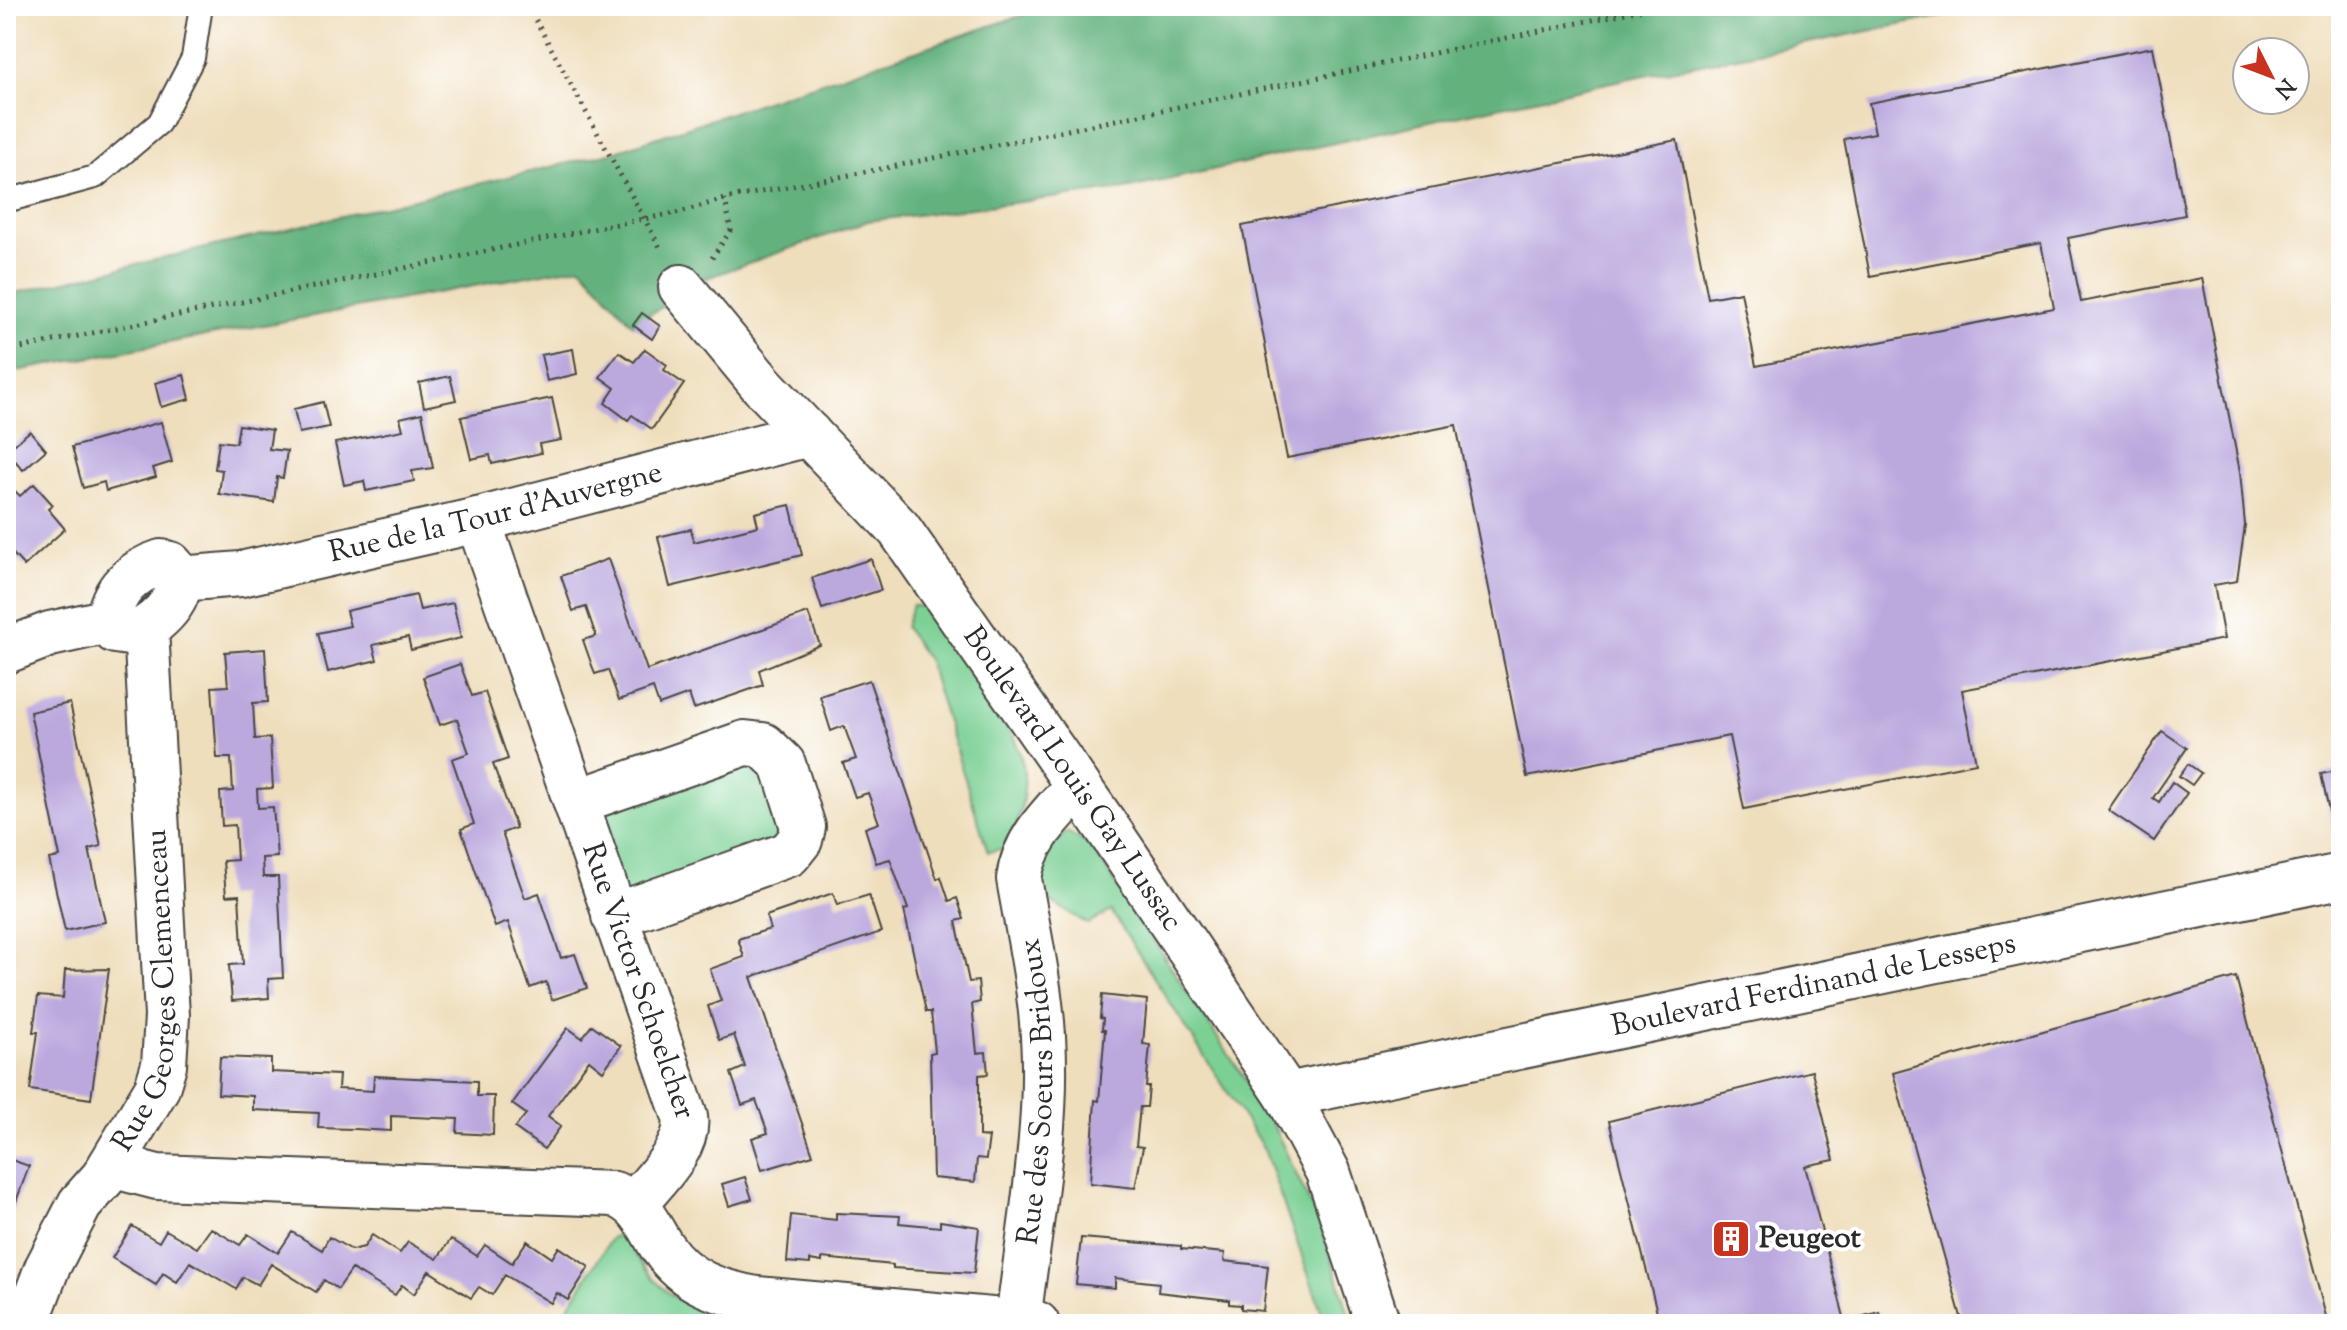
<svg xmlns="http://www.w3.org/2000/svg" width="2347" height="1330" viewBox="0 0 2347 1330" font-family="'Sorts Mill Goudy',serif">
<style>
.green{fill:#7bd094;stroke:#537e60;stroke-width:2}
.forest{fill:#64b27e;stroke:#486e54;stroke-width:2}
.building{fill:#bba9de}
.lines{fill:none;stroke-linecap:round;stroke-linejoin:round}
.service-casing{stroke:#484641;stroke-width:26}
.minor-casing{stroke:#484641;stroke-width:48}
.path{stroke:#484641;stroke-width:5;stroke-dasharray:2 6;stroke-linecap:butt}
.service{stroke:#fff;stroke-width:22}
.minor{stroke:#fff;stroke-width:44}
.path-bridge{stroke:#484641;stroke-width:5;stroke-dasharray:2 6;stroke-linecap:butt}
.labels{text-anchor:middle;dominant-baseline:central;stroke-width:8;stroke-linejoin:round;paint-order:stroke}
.street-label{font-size:30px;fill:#2b2b2b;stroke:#fff}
.poi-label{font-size:30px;font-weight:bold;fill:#2b2b2b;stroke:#fff;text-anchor:start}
</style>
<rect width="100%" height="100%" fill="#fff"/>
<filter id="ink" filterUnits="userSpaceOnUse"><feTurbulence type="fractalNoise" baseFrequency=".0125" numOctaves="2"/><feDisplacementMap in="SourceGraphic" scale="16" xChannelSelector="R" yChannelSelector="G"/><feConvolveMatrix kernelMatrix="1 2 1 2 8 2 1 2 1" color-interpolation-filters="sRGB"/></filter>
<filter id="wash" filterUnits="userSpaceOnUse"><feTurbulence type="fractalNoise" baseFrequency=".006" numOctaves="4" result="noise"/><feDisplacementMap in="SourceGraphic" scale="32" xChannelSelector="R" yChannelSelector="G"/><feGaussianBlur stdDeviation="1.8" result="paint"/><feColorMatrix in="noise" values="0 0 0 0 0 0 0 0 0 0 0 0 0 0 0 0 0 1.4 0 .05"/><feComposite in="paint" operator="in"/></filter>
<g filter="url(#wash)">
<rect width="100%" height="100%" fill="#efdebc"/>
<g class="green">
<path d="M912,605L926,608C956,650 1015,717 1023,767C1028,794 1018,821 1010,847L988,852L928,661L905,627Z"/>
<polygon points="756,756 789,836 623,900 594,810"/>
<path d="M1067,832L1091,846L1268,1114L1322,1229L1352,1324H1326L1264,1149L1111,911L1088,924L1042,896C1040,871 1046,847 1067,832Z"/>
<path d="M624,1233C657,1304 701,1318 776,1324H558L612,1237Z"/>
</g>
<polygon class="forest" points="1050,6 1996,6 1630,78 1125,189 868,221 681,287 665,305 633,325 581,266 6,373 6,295 610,153"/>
<g id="blocks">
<g class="building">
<polygon points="2153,47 2185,215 2068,238 2081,302 2202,278 2240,472 2245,525 2237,581 2214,585 2224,639 1962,690 1976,763 1744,809 1729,736 1527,777 1456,425 1287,458 1242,226 1677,140 1708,298 1741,292 1756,366 2054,308 2041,243 1870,276 1844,139 1875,133 1869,103"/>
<polygon points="642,313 660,326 652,339 633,325"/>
<polygon points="573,349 577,374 547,381 541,355"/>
<polygon points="645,349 667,365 664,370 684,384 652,429 632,415 628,420 605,403 615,388 600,377 619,352 634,362"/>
<polygon points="184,375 190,399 161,407 155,383"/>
<polygon points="450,376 456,400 424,407 419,383"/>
<polygon points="552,398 561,440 539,444 541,453 492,464 490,455 471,459 461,417"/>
<polygon points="323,402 329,427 299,433 294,409"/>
<polygon points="422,413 433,468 412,471 414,481 366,491 364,481 344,485 335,443 403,430 400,418"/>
<polygon points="161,422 172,462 153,468 156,477 106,491 104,482 83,488 72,447"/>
<polygon points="239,425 272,430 269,449 287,451 283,478 277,477 274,502 219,494 222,470 215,469 219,441 236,443"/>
<polygon points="30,431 46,450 23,470 7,451"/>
<polygon points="34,484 53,505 48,509 65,529 24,566 6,546 6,488 9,485 20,496"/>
<polygon points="790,505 802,555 670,587 658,537 691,529 694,542 758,526 755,513"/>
<polygon points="608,559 647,670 808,613 820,645 759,670 763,685 694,709 689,694 659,705 653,688 619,700 608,670 595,674 583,640 596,636 586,607 573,611 561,576"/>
<polygon points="871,559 881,590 822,609 812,578"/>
<polygon points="416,595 420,610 453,603 461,638 411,650 408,637 373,645 377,660 328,672 318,633 350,626 346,611"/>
<polygon points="265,649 268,702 253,703 255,739 270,738 273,788 257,789 258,808 273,807 277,857 262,858 263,877 278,877 283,978 268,979 269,998 232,1001 229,965 243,964 239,895 226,896 223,861 237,860 235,825 222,826 220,792 233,791 231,758 217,758 212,687 228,686 225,652"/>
<polygon points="460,664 472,696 485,692 508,759 493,764 516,828 502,833 525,898 539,893 561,958 575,954 587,988 552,1000 546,982 530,988 508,922 495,927 461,829 474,824 452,759 469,753 457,719 440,725 423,677"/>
<polygon points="869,680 937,879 941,877 949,901 957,898 964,919 956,921 969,982 978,981 980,1002 972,1004 977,1053 986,1052 988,1074 979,1075 979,1136 989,1137 986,1159 977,1158 975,1182 933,1178 930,1053 935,1052 931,1012 926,1012 904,910 908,909 890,859 876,863 865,828 879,823 868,793 855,797 843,763 856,759 844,726 831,731 820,696"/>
<polygon points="70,703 101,846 89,849 105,922 65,931 49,859 60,857 30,712"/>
<polygon points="2162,731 2187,748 2153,798 2159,802 2172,782 2187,793 2154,841 2108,810"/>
<polygon points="2188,764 2201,773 2192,785 2179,776"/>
<polygon points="2341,770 2341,833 2334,834 2321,774"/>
<polygon points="833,893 837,905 869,895 881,932 751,977 813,1155 762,1170 752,1138 768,1133 756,1100 742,1105 731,1073 745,1067 734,1035 719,1040 708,1006 721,1001 710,969 744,957 738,939 770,929 766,916"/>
<polygon points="109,969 91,1099 30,1090 38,1032 33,1032 38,996 63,998 65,970"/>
<polygon points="2236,977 2328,1324 1963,1324 1893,1073"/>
<polygon points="1102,995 1147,1000 1143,1044 1150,1045 1146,1087 1149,1087 1147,1107 1140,1107 1136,1146 1143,1147 1135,1188 1090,1183 1095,1100 1099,1101 1105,1030 1102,1030 1103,1019 1100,1018"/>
<polygon points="592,1025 621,1046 603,1071 589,1060 548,1116 561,1126 544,1149 515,1128 526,1114 512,1104 568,1028 582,1038"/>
<polygon points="220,1057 271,1059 271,1072 339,1075 338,1089 373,1091 374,1076 477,1081 477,1096 494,1096 493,1135 457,1133 458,1119 391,1116 391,1131 355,1129 318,1128 319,1113 253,1110 253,1096 218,1094"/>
<polygon points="1812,1071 1834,1160 1805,1166 1845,1321 1879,1312 1882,1324 1660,1324 1609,1121"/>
<polygon points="6,1158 29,1166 6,1229"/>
<polygon points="745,1177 752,1199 729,1206 722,1184"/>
<polygon points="836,1213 900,1216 899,1223 940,1227 940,1221 979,1227 974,1273 893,1268 893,1265 822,1258 822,1262 810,1260 810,1264 787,1262 791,1215 836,1220"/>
<polygon points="132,1226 159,1242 166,1230 197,1248 211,1228 240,1245 248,1234 278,1253 292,1232 322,1250 329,1237 352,1250 364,1247 372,1235 400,1253 408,1242 437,1259 451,1239 477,1256 485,1245 512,1263 527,1241 552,1258 559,1247 589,1267 568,1300 557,1293 551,1303 505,1275 492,1295 479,1287 471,1298 429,1271 414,1294 402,1285 395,1295 352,1269 338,1289 324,1280 316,1292 271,1264 258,1285 243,1277 236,1289 190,1262 177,1282 163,1273 156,1285 112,1258"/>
<polygon points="1081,1238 1181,1246 1181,1249 1225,1253 1224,1261 1268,1266 1263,1311 1241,1309 1241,1305 1229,1304 1229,1300 1158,1292 1159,1283 1115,1278 1115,1288 1076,1284"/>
</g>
</g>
</g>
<g filter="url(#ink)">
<use href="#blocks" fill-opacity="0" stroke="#484641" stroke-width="2"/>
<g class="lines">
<defs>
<polyline id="service" points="6,201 95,177 159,123 193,58 201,6"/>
<g id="minor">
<path id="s1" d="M681,287L762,385L899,529L1110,832L1287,1095L1328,1172L1378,1324"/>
<path id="s2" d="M478,520L685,1117C690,1148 653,1181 635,1204"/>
<path d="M161,562L170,564C195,590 159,622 136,634L115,631L109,621C111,591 133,571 161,562Z"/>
<path id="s3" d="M179,579L241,574L478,520L809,434"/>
<polyline points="6,651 50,634 109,621"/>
<polyline points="576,802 745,743 763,745 783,764 803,827 800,840 789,854 614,916"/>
<path id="s4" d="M1287,1095L2341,876"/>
<path d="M111,1165L157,1177L614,1194C642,1204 647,1224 662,1247C685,1282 718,1292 757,1299L1037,1324"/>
<path id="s5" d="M1018,1322C1029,1227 1049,1131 1043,1036C1040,984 1028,931 1019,879C1024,840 1052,814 1078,786"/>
<path id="s6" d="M26,1324L47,1268L80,1204L103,1178L157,1088L164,1065L167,1016L146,628"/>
</g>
</defs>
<use href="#service" class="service-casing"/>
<use href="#minor" class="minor-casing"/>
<g class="path">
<polyline points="528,6 662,251"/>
<polyline points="676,213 725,199 896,166 1659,6"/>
<polyline points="712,258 731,230 725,199"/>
<polyline points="6,351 607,226"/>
</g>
<use href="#service" class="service"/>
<use href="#minor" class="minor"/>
<polyline class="path-bridge" points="607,226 676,213"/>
</g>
</g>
<defs>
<symbol id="building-square" viewBox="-11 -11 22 22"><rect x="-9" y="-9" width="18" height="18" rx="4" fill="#c8321e" stroke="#fff"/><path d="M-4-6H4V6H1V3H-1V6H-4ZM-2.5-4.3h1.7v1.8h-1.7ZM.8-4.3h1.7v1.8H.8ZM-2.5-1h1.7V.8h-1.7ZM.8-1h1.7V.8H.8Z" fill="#fff"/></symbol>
</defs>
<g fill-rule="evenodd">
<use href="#building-square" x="1709" y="1217" width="44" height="44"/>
</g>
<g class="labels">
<g class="street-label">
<text stroke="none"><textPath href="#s3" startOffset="324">Rue de la Tour d'Auvergne</textPath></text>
<text stroke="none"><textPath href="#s1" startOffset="630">Boulevard Louis Gay Lussac</textPath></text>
<text stroke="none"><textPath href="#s2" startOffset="488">Rue Victor Schoelcher</textPath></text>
<text stroke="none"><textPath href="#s4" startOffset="538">Boulevard Ferdinand de Lesseps</textPath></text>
<text stroke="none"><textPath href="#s6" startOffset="366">Rue Georges Clemenceau</textPath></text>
<text stroke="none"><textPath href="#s5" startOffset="232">Rue des Soeurs Bridoux</textPath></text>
</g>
<g class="poi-label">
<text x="1759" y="1239">Peugeot</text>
</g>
</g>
<rect width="2347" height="1330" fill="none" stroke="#fff" stroke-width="32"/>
<g transform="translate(2271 76) rotate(132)"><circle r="38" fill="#ffffff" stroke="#aaaaaa" stroke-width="2"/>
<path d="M0-6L14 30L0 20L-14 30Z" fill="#c8321e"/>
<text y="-12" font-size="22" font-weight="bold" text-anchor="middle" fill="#2b2b2b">N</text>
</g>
</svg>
